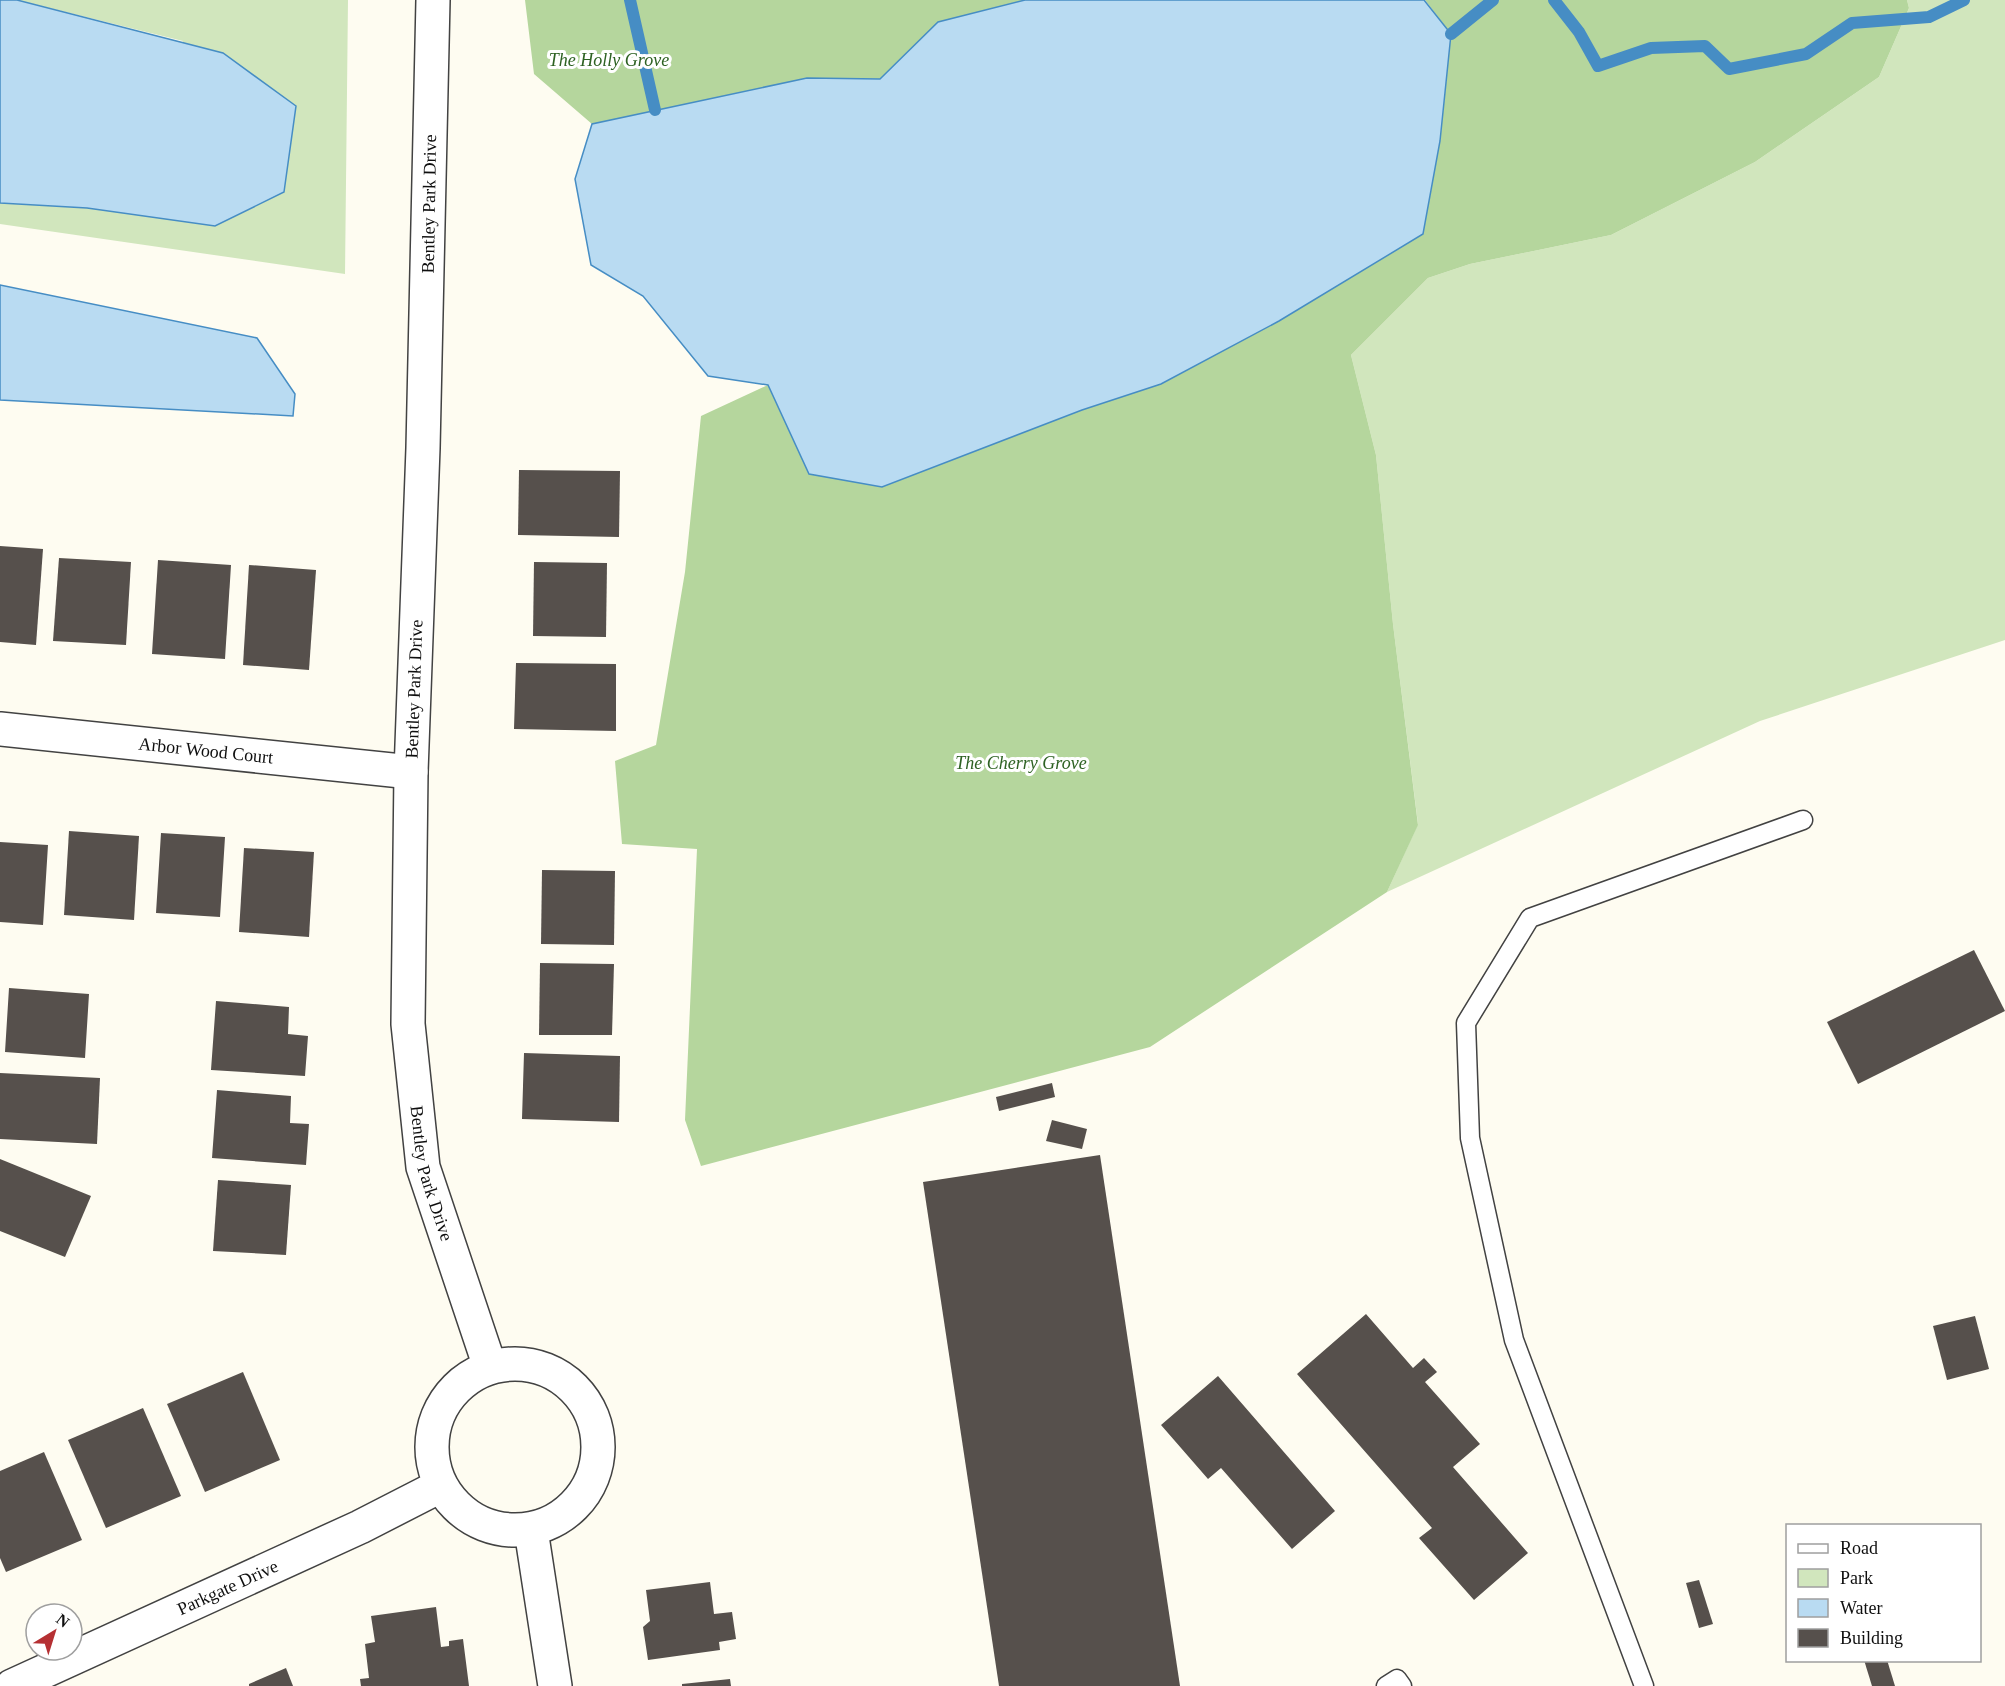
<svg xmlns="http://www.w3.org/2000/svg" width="2005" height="1686" viewBox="0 0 2005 1686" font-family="'Times New Roman',serif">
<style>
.green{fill:#d1e6bd}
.forest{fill:#b5d69d}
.water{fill:#b9dbf2;stroke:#468dc4;stroke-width:1.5}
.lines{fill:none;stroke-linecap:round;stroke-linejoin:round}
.stream{stroke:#468dc4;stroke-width:12}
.building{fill:#56504c}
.lane-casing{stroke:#424242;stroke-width:21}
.street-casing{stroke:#424242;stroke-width:36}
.lane{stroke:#fff;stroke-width:18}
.street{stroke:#fff;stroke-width:33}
.labels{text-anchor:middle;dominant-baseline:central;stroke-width:6;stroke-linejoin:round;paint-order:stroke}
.park-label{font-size:18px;font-style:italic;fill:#2e6223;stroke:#fff}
.street-label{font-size:18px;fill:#0f0f0f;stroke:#fff}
</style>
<rect width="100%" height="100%" fill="#fefcf1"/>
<g class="green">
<polygon points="17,0 348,0 345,274 0,224 0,203 87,208 183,41"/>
<polygon points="1907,0 2005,0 2005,640 1760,721 1387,892 1418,824 1393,624 1376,455 1351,355 1428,278 1470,264 1611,235 1755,162 1879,77 1909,8"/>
</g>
<g class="forest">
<polygon points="525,0 1025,0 938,22 880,79 807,78 592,124 534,74"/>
<polygon points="1425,0 1907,0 1909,8 1879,77 1755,162 1611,235 1470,264 1428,278 1351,355 1376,455 1393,624 1418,825 1387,892 1150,1047 701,1166 685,1120 697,849 622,844 615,761 656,745 685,572 701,416 768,385 809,474 1082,410 1161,384 1423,234 1440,141 1451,34"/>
</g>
<g class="water">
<polygon points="0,0 17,0 223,53 296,106 284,192 215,226 87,208 0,203"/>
<polygon points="1025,0 1424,0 1451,34 1440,141 1423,234 1279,321 1161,384 1082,410 882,487 809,474 768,385 708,376 643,296 591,265 575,179 592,124 807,78 880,79 938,22"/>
<polygon points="0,285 257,338 295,394 293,416 0,400"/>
</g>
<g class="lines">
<g class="stream">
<polyline points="630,0 655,110"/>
<polyline points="1554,0 1579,32 1598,66 1651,48 1705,46 1729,69 1806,54 1852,23 1929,17 1964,0"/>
<polyline points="1451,34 1493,0"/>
</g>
</g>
<g class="building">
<polygon points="519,470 620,471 619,537 518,535"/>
<polygon points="0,546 43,549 36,645 0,642"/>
<polygon points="59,558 131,562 126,645 53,641"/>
<polygon points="158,560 231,565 225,659 152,654"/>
<polygon points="534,562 607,563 606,637 533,636"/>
<polygon points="249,565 316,570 309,670 243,665"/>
<polygon points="516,663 616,664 616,731 514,729"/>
<polygon points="69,831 139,836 134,920 64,915"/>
<polygon points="161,833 225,837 220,917 156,913"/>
<polygon points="0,842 48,845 43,925 0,922"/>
<polygon points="244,848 314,852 309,937 239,932"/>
<polygon points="542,870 615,871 614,945 541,944"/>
<polygon points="1974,950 2005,1011 1858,1084 1827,1022"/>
<polygon points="540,963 614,964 612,1035 539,1035"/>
<polygon points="9,988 89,994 85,1058 5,1052"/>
<polygon points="216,1001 289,1007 288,1034 308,1036 305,1076 211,1070"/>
<polygon points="524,1053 620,1056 619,1122 522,1119"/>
<polygon points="0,1073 100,1078 97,1144 0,1139"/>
<polygon points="1052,1083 1055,1097 999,1111 996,1097"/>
<polygon points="217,1090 291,1096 290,1123 309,1124 306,1165 212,1158"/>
<polygon points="1052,1120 1087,1129 1082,1149 1046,1141"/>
<polygon points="1100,1155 1180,1686 999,1686 923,1182"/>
<polygon points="0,1159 91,1196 65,1257 0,1231"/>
<polygon points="218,1180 291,1185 286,1255 213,1251"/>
<polygon points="1366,1314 1413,1368 1424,1358 1437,1372 1425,1382 1480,1444 1453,1467 1528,1553 1474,1600 1419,1538 1432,1528 1297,1374"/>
<polygon points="1975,1316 1989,1369 1947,1380 1933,1326"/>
<polygon points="243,1372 280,1460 205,1492 167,1404"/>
<polygon points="1218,1376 1335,1511 1292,1549 1221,1468 1208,1479 1161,1425"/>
<polygon points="143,1408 181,1496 106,1528 68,1440"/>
<polygon points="44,1452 82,1540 6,1572 0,1558 0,1471"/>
<polygon points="1699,1580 1713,1624 1699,1628 1686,1583"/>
<polygon points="710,1582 714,1614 732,1612 736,1639 719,1642 720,1650 648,1660 643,1627 650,1621 646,1590"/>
<polygon points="436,1607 441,1647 449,1646 449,1641 463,1639 469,1686 361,1686 360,1679 369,1678 365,1644 375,1642 371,1616"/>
<polygon points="1864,1660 1887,1660 1895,1686 1872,1686"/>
<polygon points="286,1668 293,1686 249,1686 249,1684"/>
<polygon points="730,1679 731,1686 682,1686 682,1684"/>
</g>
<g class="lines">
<defs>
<g id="lane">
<polyline points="1386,1686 1397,1679 1402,1686"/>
<polyline points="1644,1686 1514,1340 1470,1138 1466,1023 1530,918 1803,820"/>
</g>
<g id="street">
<path id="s1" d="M433,0L423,448L411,772L408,1024L423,1167L490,1367"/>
<path id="s2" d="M0,729L411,772"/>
<circle cx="515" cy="1447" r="83"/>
<polyline points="531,1530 555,1686"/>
<path id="s3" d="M12,1686L360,1527L440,1486"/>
</g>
</defs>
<use href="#lane" class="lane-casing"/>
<use href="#street" class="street-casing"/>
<use href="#lane" class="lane"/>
<use href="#street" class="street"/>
</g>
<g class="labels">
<g class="park-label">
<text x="609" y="60">The Holly Grove</text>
<text x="1021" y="763">The Cherry Grove</text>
</g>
<g class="street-label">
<text transform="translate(429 204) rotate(-89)">Bentley Park Drive</text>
<text transform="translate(414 689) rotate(-88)">Bentley Park Drive</text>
<text stroke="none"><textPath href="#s2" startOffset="207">Arbor Wood Court</textPath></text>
<text stroke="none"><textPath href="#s1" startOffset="1176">Bentley Park Drive</textPath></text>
<text stroke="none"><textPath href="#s3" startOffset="237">Parkgate Drive</textPath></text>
</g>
</g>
<rect x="1786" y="1524" width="195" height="138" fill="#ffffff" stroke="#9f9f9f" stroke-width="1.5"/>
<rect x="1798" y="1544" width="30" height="9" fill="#ffffff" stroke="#9f9f9f" stroke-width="1.5"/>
<text x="1840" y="1554" font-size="18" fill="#0f0f0f">Road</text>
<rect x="1798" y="1569" width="30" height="18" fill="#d1e6bd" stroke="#9f9f9f" stroke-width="1.5"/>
<text x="1840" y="1584" font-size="18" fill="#0f0f0f">Park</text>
<rect x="1798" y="1599" width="30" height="18" fill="#b9dbf2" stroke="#9f9f9f" stroke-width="1.5"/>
<text x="1840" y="1614" font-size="18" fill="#0f0f0f">Water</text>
<rect x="1798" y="1629" width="30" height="18" fill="#56504c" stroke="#9f9f9f" stroke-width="1.5"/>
<text x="1840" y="1644" font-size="18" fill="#0f0f0f">Building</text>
<g transform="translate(54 1632) rotate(38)"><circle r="28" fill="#ffffff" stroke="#9f9f9f" stroke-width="1.5"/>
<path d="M0-4.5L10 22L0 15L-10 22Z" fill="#b53033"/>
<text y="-9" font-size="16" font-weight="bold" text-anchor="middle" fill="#0f0f0f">N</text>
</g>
</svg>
